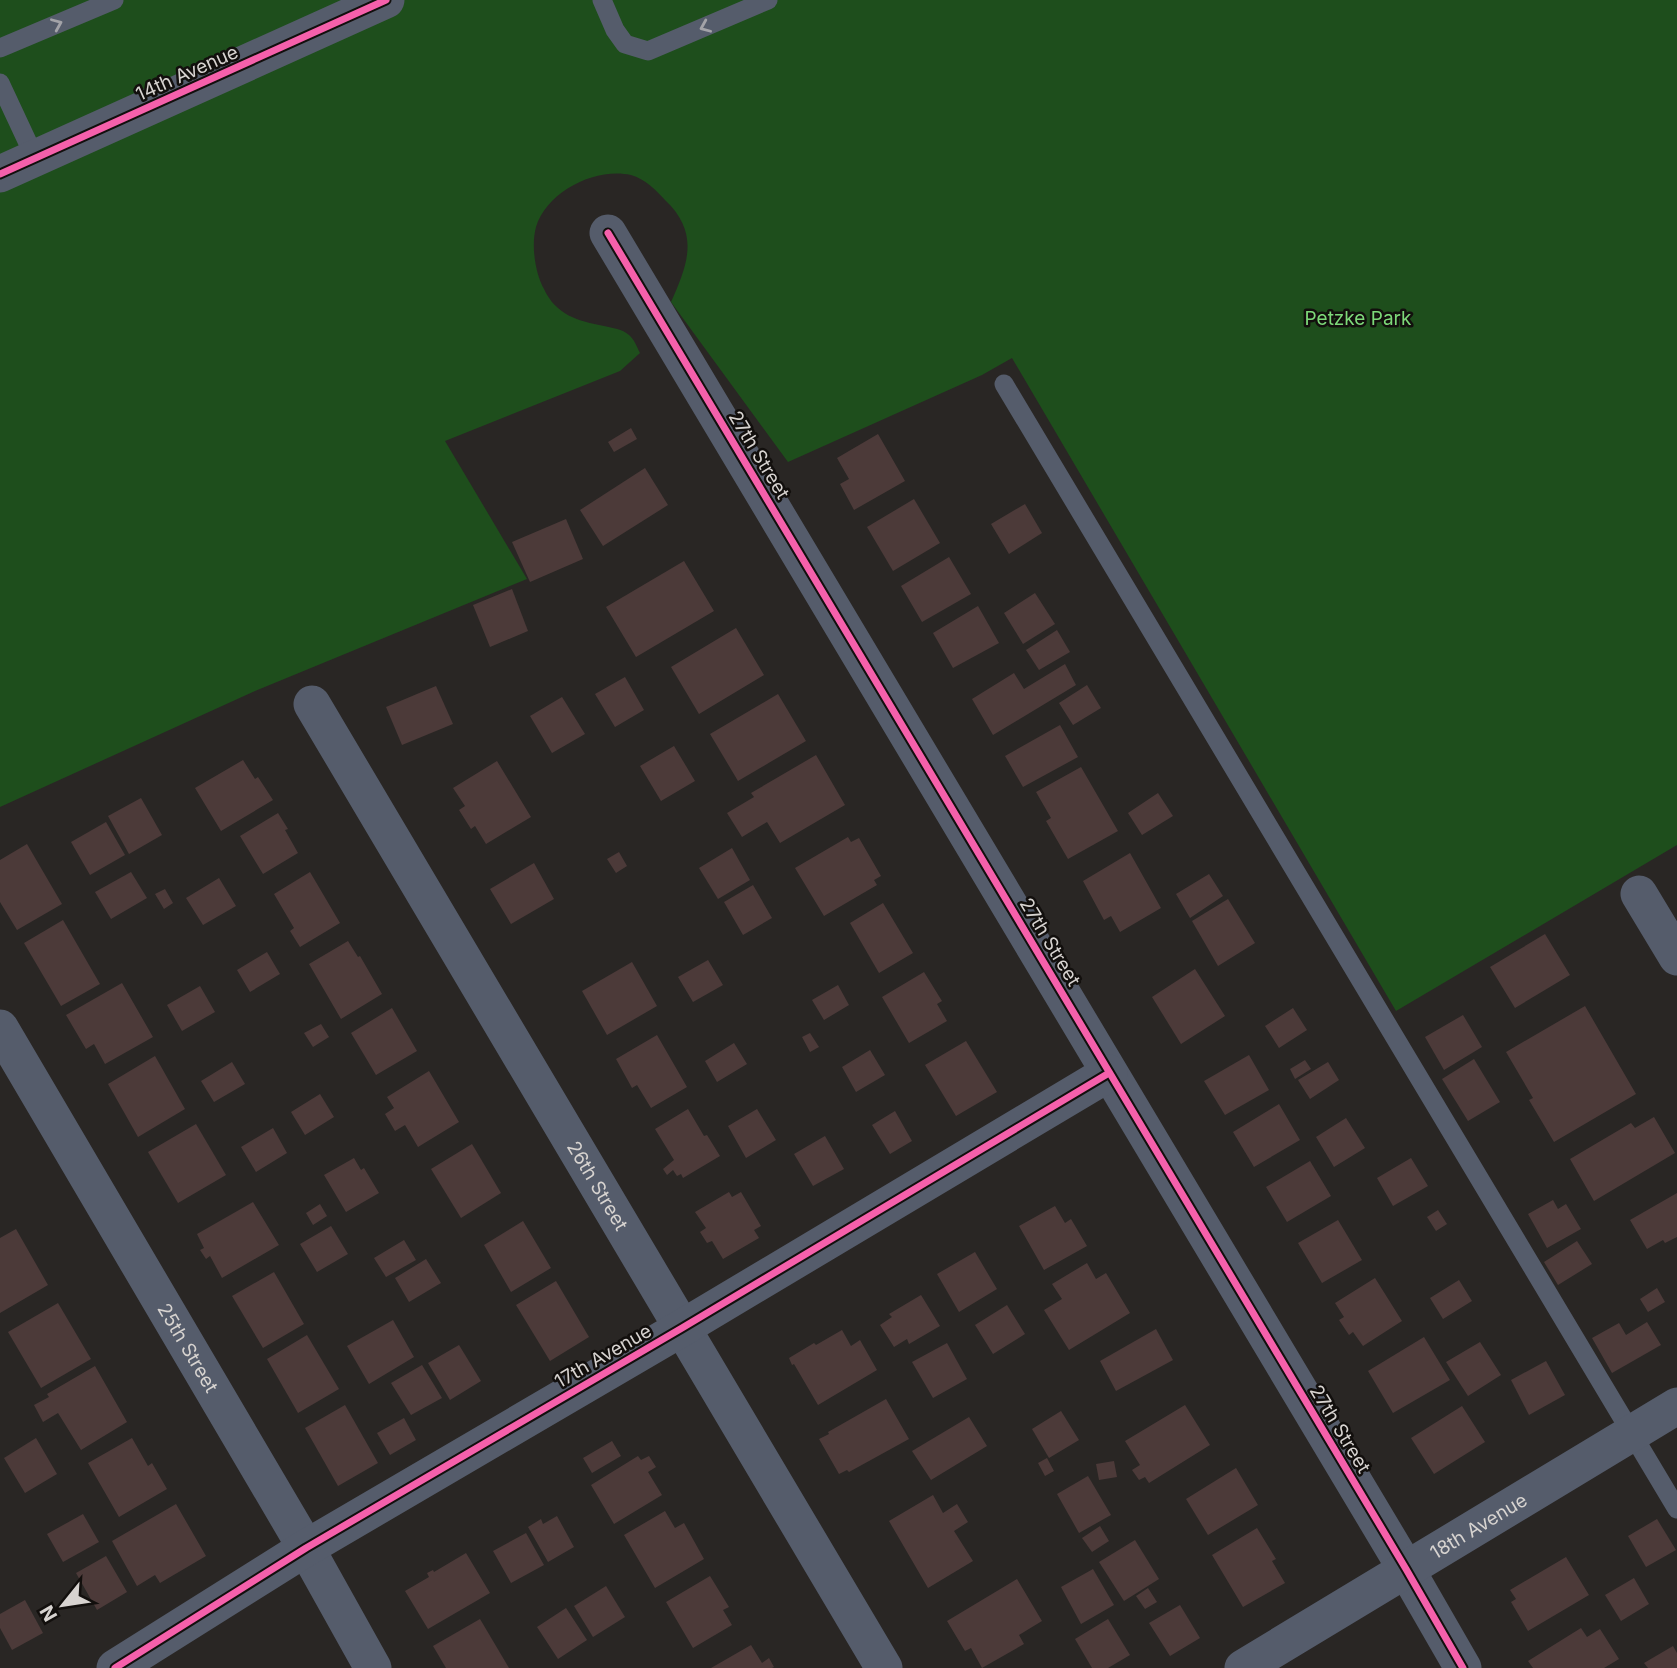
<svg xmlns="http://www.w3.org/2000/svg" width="1677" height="1668" viewBox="0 0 1677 1668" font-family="Inter,sans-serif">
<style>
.green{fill:#1e4e1c}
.building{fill:#4c3a39}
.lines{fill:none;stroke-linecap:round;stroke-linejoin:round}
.service{stroke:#555c6b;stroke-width:19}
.minor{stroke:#555c6b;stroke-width:37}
.cycleway-casing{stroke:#120f0d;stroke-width:11}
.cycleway{stroke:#f560ab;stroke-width:7}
.oneway{stroke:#a3a3a8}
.labels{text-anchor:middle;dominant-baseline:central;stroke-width:5;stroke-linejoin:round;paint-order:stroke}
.street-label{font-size:19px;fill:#d7d3d0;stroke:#120f0d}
.park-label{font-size:19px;fill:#7dd979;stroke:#120f0d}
</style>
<rect width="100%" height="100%" fill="#292624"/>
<path class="green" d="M0,0H1677V845L1396,1011L1012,358L982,375L788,462L671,302C688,264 700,233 665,200C656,190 645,179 631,175C596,167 547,191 536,227C531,245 535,273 544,289C556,315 578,321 604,326C613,328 622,329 629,335C634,339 637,347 640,353L620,371L445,441L527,579L255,691L0,807Z"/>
<g class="building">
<polygon points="631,428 637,439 614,452 608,442"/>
<polygon points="878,434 905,481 854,510 840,484 849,479 837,458"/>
<polygon points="645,468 668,505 603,546 580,510"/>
<polygon points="914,499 940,543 893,571 867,527"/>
<polygon points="1025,504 1042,533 1009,554 991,524"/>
<polygon points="566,519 583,559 530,582 512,542"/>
<polygon points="949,557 971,594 922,622 901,586"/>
<polygon points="684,561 714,611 636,657 606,607"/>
<polygon points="512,589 528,631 490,647 473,605"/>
<polygon points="1035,593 1055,624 1023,644 1004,613"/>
<polygon points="978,606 999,643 953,668 933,633"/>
<polygon points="736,628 764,675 699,714 671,667"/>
<polygon points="1057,630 1070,652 1039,670 1026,650"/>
<polygon points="1065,664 1076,685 993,735 972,699 1014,673 1024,689"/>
<polygon points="625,677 644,710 615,727 595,694"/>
<polygon points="1087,685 1101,708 1073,725 1059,703"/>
<polygon points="436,686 453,724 402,745 386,707"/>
<polygon points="778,694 806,741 738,781 710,734"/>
<polygon points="562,697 585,734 552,753 530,716"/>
<polygon points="1060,725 1078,757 1023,787 1005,756"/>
<polygon points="674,746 695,781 661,801 640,766"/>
<polygon points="816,755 845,805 780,843 767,822 742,837 727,813 754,797 751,793"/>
<polygon points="243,760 255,779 258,777 273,800 221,831 195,788"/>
<polygon points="497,761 531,817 486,844 475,826 471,829 459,810 465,806 453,788"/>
<polygon points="1081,767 1118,831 1068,859 1046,821 1051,818 1036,792"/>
<polygon points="1158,793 1173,816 1142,835 1128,813"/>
<polygon points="141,798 162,835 129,854 108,816"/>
<polygon points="278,813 288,829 285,830 298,853 263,874 240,836"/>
<polygon points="106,822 125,855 90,875 71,842"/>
<polygon points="848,837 851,842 859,838 881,876 874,880 877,885 824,916 795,868"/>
<polygon points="27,844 62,904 17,930 0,902 0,860"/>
<polygon points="732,848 750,880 718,899 699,868"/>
<polygon points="619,852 627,866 616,873 607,859"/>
<polygon points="1130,853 1161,908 1120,932 1111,916 1104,920 1083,881"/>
<polygon points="534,863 554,899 511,924 490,889"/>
<polygon points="131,872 147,898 111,919 95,892"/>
<polygon points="310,872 340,923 300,947 290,931 294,928 274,894"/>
<polygon points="1209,874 1223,896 1190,918 1176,894"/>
<polygon points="219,878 236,906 203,925 186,898"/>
<polygon points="753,885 772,918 743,935 724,902"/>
<polygon points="165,889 173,903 164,909 155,894"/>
<polygon points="1228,899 1255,943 1218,966 1192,921"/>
<polygon points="883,903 913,953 879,973 850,923"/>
<polygon points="63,920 100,984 61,1006 24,943"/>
<polygon points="1545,934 1570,975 1515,1008 1490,967"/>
<polygon points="348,941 358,957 360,956 382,994 341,1019 309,964"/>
<polygon points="267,952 280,974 250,992 237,970"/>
<polygon points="708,960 723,985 693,1002 678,977"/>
<polygon points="632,962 657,1006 607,1035 582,991"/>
<polygon points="1195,969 1225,1016 1181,1044 1152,997"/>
<polygon points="924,972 942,1001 937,1004 947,1021 909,1043 882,997"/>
<polygon points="122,983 153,1037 105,1064 94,1044 86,1049 66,1015"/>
<polygon points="838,985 849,1005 824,1020 812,1000"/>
<polygon points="200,986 215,1012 182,1031 167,1005"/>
<polygon points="1585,1006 1636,1094 1554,1142 1529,1100 1533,1098 1506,1052"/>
<polygon points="392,1008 417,1051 376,1075 351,1033"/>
<polygon points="1293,1008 1307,1030 1279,1048 1265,1026"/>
<polygon points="1463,1015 1482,1047 1444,1070 1425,1037"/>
<polygon points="321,1024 329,1037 313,1047 304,1033"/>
<polygon points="810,1033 819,1047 810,1052 802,1037"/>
<polygon points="657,1035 687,1087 651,1108 637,1085 632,1088 616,1059"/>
<polygon points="966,1041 997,1092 956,1116 925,1065"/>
<polygon points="734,1043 747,1064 717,1082 705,1061"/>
<polygon points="870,1050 885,1075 856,1092 842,1067"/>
<polygon points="1249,1055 1269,1090 1225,1115 1204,1081"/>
<polygon points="155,1056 185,1109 138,1137 108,1084"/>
<polygon points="1474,1059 1500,1102 1468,1121 1442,1079"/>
<polygon points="1305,1060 1311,1069 1295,1079 1290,1069"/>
<polygon points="232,1062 245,1084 214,1102 201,1081"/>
<polygon points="1328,1062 1339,1080 1310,1099 1298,1080"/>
<polygon points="429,1071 459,1122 418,1147 405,1125 395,1131 385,1114 394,1108 387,1097"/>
<polygon points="320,1094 334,1117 305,1135 291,1112"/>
<polygon points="1279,1104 1300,1140 1254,1167 1233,1132"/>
<polygon points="688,1109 704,1136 707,1135 720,1156 683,1178 681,1174 677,1176 673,1170 667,1175 663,1169 674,1160 655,1129"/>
<polygon points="757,1109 776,1140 746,1158 728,1126"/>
<polygon points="895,1111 912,1141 890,1154 872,1125"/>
<polygon points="1654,1117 1675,1153 1594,1201 1570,1159 1631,1123 1635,1128"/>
<polygon points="1346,1118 1365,1148 1334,1167 1316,1137"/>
<polygon points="196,1124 226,1175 178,1203 148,1152"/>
<polygon points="273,1128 287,1153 256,1172 241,1147"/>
<polygon points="825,1136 844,1169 813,1186 794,1154"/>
<polygon points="472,1144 501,1193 461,1218 431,1169"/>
<polygon points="354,1158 361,1170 364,1168 379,1193 346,1212 324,1175"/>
<polygon points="1411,1158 1428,1186 1393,1206 1377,1178"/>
<polygon points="1310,1161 1331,1196 1287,1222 1266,1187"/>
<polygon points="729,1192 732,1197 741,1192 761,1226 754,1230 759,1238 723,1259 712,1241 707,1243 700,1232 706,1228 695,1212"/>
<polygon points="1677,1193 1677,1237 1665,1243 1663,1240 1647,1249 1630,1220"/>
<polygon points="1553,1200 1558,1209 1566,1204 1581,1229 1547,1248 1528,1214"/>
<polygon points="253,1202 279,1245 222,1278 210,1256 206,1259 200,1250 204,1248 197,1234"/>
<polygon points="320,1204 327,1216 313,1225 306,1213"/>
<polygon points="1055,1206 1065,1223 1071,1219 1087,1246 1044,1270 1019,1226"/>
<polygon points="1438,1210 1447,1224 1436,1231 1427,1217"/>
<polygon points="1338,1220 1362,1260 1322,1283 1298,1243"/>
<polygon points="523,1221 551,1268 511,1292 484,1245"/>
<polygon points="331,1226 348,1254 317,1272 300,1244"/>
<polygon points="16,1229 48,1285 0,1313 0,1238"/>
<polygon points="404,1240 416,1260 386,1277 374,1258"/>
<polygon points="1577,1241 1592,1264 1558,1285 1544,1262"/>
<polygon points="975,1252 997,1289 959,1312 937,1274"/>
<polygon points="426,1259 441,1283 409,1302 395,1278"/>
<polygon points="1087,1263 1096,1279 1106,1273 1130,1313 1069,1350 1044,1310 1062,1299 1052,1284"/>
<polygon points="274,1272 304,1324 263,1348 232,1296"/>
<polygon points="1375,1278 1402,1321 1363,1346 1353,1332 1349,1335 1339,1320 1344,1317 1335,1303"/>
<polygon points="1459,1280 1472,1301 1443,1319 1430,1298"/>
<polygon points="556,1281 589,1337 550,1361 516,1305"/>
<polygon points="1657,1288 1665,1302 1648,1312 1640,1299"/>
<polygon points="921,1295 940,1326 909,1344 907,1339 894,1347 880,1325 892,1317 889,1314"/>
<polygon points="58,1303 91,1359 41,1388 8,1332"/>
<polygon points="1007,1305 1025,1334 993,1354 975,1325"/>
<polygon points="393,1320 414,1357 369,1384 347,1346"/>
<polygon points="1647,1322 1661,1345 1612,1373 1592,1338 1619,1323 1626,1335"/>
<polygon points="1156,1329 1173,1360 1116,1391 1100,1361"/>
<polygon points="842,1330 851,1346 860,1340 877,1370 818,1405 794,1364 792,1365 789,1358 814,1343 816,1345"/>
<polygon points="307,1335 339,1389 298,1413 267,1359"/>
<polygon points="1424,1337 1450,1380 1393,1413 1368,1371"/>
<polygon points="1480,1342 1501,1375 1468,1396 1446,1362"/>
<polygon points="947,1343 967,1379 933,1398 912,1362"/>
<polygon points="459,1345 481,1381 450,1400 428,1363"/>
<polygon points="1546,1361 1565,1395 1529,1415 1511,1380"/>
<polygon points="422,1365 442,1398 411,1415 391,1383"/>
<polygon points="95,1366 127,1422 81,1450 58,1413 43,1422 34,1405 49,1397 47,1394"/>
<polygon points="886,1399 909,1439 849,1472 847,1470 839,1474 819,1439 829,1434 828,1432"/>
<polygon points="345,1405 378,1463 338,1486 305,1428"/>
<polygon points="1185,1405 1210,1445 1149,1483 1145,1477 1139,1480 1132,1470 1140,1465 1125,1441"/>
<polygon points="1462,1406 1485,1442 1434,1474 1411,1438"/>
<polygon points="1061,1411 1079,1440 1049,1458 1032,1429"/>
<polygon points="969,1417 987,1446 931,1480 912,1451"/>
<polygon points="404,1418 416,1440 390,1455 377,1433"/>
<polygon points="36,1438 57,1474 25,1493 4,1458"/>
<polygon points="132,1438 148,1466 152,1463 167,1489 119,1517 88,1463"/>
<polygon points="612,1441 621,1456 592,1473 583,1458"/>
<polygon points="638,1456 641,1460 649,1456 656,1467 648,1472 662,1495 614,1524 591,1485"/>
<polygon points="1047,1458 1054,1471 1045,1476 1038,1463"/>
<polygon points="1114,1461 1117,1477 1099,1480 1096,1464"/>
<polygon points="1236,1468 1258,1505 1208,1535 1186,1499"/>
<polygon points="1088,1476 1111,1515 1079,1533 1057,1494"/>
<polygon points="933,1495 943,1513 957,1504 968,1522 954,1531 973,1561 928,1588 889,1521"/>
<polygon points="176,1504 206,1556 160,1583 155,1575 137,1586 112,1541"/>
<polygon points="665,1511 675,1528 684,1523 704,1559 655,1588 624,1535"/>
<polygon points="83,1514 99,1542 63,1562 47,1534"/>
<polygon points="557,1516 574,1547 548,1562 528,1527 541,1519 543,1524"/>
<polygon points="1657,1519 1676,1550 1646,1567 1628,1536"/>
<polygon points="1100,1526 1109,1541 1092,1552 1082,1538"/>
<polygon points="1257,1528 1276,1559 1272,1561 1285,1583 1243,1607 1212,1555"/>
<polygon points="526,1533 544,1565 511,1583 493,1551"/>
<polygon points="1135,1540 1159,1579 1124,1601 1099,1562"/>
<polygon points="466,1553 490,1593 428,1629 405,1591 429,1577 427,1573 433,1570 434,1572"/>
<polygon points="106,1556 127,1592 97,1610 76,1573"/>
<polygon points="1566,1557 1589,1595 1528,1631 1511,1602 1516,1599 1510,1590"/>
<polygon points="1093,1569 1114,1605 1081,1624 1061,1587"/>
<polygon points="710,1576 729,1607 723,1610 732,1625 693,1648 666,1602"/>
<polygon points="1634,1578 1649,1604 1621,1621 1605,1595"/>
<polygon points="1017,1579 1042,1621 1019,1635 1024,1644 982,1668 971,1648 965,1651 947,1621"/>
<polygon points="606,1586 625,1617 593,1637 574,1606"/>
<polygon points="1148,1588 1157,1602 1145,1609 1136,1596"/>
<polygon points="25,1600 43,1633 12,1650 0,1628 0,1614"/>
<polygon points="1180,1605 1200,1638 1170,1656 1149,1623"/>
<polygon points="566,1608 587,1640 558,1659 537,1627"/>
<polygon points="480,1619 509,1668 446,1668 433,1646"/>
<polygon points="1108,1619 1130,1655 1108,1668 1092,1668 1075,1639"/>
<polygon points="1581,1628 1587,1637 1600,1629 1619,1659 1604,1668 1533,1668 1528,1661"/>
<polygon points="751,1645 762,1663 769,1658 774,1667 772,1668 711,1668"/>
<polygon points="1673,1646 1677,1653 1677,1668 1648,1668 1644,1663"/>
</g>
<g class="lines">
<g class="service">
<polyline points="602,0 615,30 625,44 648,51 768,0"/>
<polyline points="0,48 114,0"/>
<polyline points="0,83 35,158"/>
<polyline points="1004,384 1677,1509"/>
</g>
<g class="minor">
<polyline points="0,174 386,0"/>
<polyline points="608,233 1406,1569 1463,1668"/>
<path id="s1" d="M312,704L884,1668"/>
<polyline points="1639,894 1677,957"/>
<path id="s2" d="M0,1028L306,1548L373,1668"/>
<polyline points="115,1668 306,1548 682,1328 1109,1073"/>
<path id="s3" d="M1243,1668L1677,1406"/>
</g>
<defs>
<g id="cycleway">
<polyline points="0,174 386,0"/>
<polyline points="608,233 1406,1569 1463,1668"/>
<polyline points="115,1668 306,1548 682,1328 1109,1073"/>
</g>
</defs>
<use href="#cycleway" class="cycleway-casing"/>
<use href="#cycleway" class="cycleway"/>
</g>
<defs><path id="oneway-chevron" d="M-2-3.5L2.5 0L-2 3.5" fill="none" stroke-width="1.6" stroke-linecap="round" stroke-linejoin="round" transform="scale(1.75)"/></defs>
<g class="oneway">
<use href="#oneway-chevron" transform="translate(57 24) rotate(-23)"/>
<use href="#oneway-chevron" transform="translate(705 27) rotate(157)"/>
</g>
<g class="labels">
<g class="street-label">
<text transform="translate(187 73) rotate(-24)">14th Avenue</text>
<text transform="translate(759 455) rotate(59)">27th Street</text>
<text transform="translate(1050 942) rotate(59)">27th Street</text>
<text stroke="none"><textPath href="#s1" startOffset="560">26th Street</textPath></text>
<text stroke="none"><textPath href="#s2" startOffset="371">25th Street</textPath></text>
<text transform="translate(603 1356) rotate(-30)">17th Avenue</text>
<text transform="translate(1340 1429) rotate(59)">27th Street</text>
<text stroke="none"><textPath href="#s3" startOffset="275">18th Avenue</textPath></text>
</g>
<g class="park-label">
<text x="1358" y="318">Petzke Park</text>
</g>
</g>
<g transform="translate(63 1605) rotate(240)" stroke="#120f0d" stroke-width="5" paint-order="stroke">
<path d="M0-5L12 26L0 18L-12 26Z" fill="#d7d3d0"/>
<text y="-10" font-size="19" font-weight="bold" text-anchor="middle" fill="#d7d3d0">N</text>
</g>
</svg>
